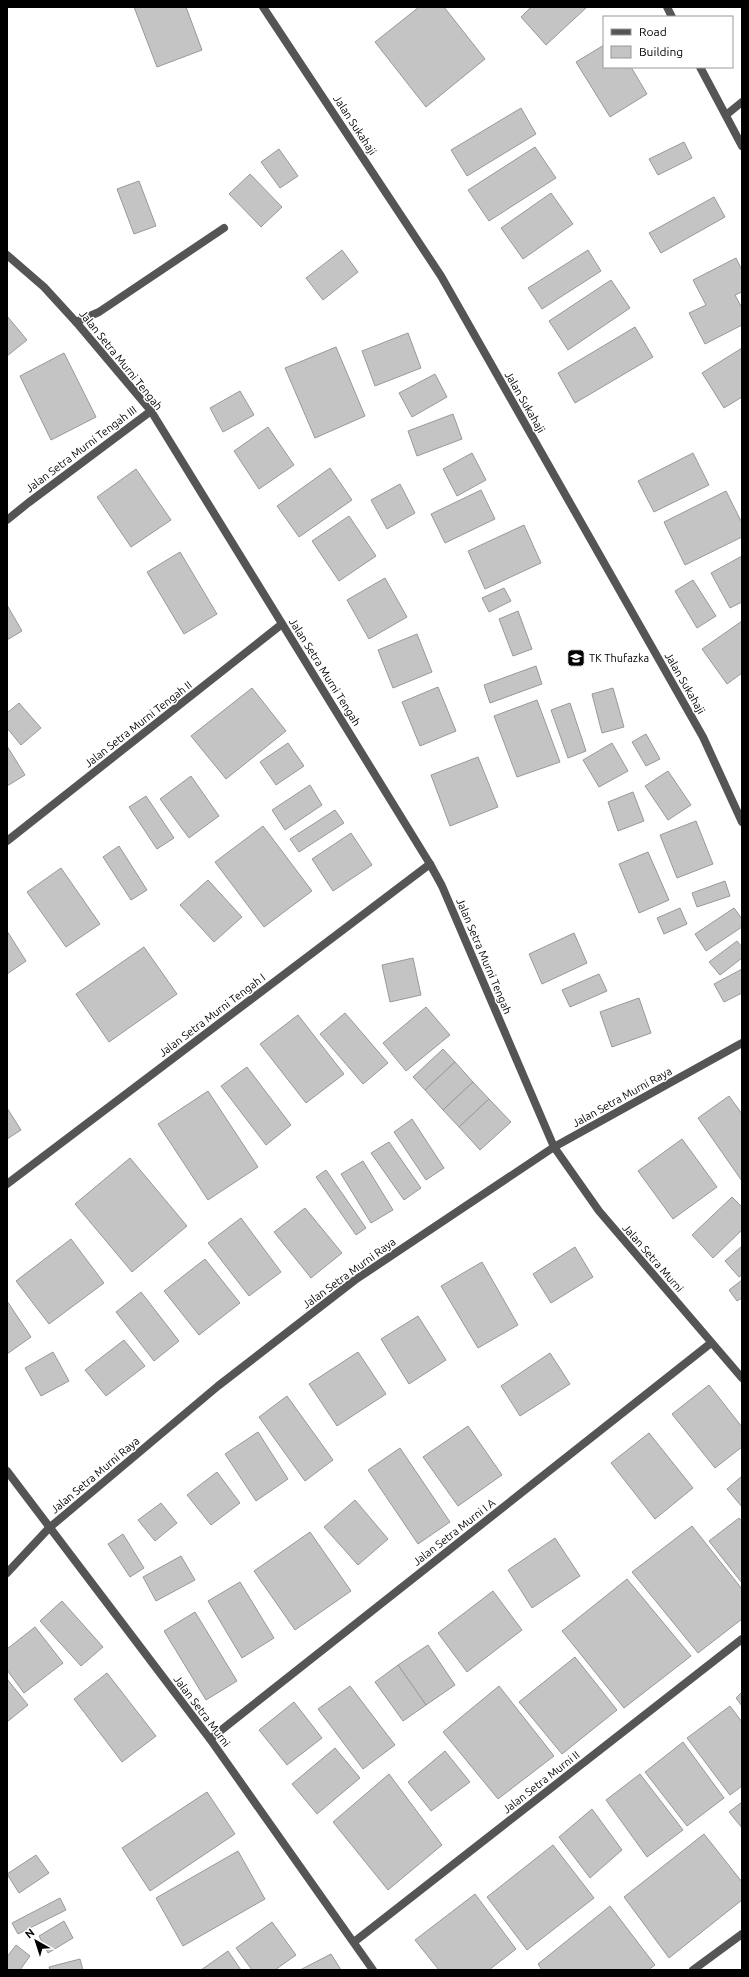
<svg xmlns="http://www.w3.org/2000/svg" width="749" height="1977" viewBox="0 0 749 1977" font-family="Ubuntu,sans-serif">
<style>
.building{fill:#c4c4c4;stroke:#999}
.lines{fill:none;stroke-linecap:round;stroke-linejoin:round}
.service{stroke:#555;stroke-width:8}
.minor{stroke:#555;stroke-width:8}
.tertiary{stroke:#555;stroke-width:8}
.labels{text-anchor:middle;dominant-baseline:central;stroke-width:3;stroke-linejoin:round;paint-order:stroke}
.street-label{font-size:11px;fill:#000;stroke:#fff}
.poi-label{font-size:11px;fill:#000;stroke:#fff;text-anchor:start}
</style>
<rect width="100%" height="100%" fill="#fff"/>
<g class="building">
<polygon points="134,7 186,7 202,50 157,67"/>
<polygon points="419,7 444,7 485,59 426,107 375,42"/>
<polygon points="531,7 587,7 546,45 521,17"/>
<polygon points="604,45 604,67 631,67 647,94 610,117 576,62"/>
<polygon points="521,108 536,134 467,176 451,150"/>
<polygon points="684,142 692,158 658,175 649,159"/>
<polygon points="535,147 556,178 489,221 468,190"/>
<polygon points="279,149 298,176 280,188 261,162"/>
<polygon points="250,174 282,207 261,227 229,194"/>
<polygon points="139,181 156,226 134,234 117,189"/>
<polygon points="551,193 573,224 523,259 501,228"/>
<polygon points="714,197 725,217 661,253 649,233"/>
<polygon points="342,250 358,272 323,300 306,278"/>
<polygon points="588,250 601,271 542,309 528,288"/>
<polygon points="736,258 742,270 742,292 735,295 742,308 742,325 705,344 689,313 706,305 693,280"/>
<polygon points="611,280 630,308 568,350 549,321"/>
<polygon points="7,316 27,340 7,356"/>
<polygon points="635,327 653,357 575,403 558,373"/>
<polygon points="408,333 421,368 375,386 362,351"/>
<polygon points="336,347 365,416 315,438 285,368"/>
<polygon points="742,348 742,397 724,408 702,373"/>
<polygon points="64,353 96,417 51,440 20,376"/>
<polygon points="435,374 447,397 412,417 399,393"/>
<polygon points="240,391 254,415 223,432 210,408"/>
<polygon points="453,414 462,439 417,456 408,431"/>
<polygon points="268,427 294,465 259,489 234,451"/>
<polygon points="472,453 486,480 457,496 443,469"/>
<polygon points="693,453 709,485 654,512 638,481"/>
<polygon points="330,468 352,500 299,537 277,506"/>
<polygon points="136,469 171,520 131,547 97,497"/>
<polygon points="400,484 415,513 387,529 371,500"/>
<polygon points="481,490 495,519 445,543 431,514"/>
<polygon points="726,491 742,523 742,537 685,565 664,522"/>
<polygon points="349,516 376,556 339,581 312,541"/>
<polygon points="524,525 541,563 485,589 468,551"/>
<polygon points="180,552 217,614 184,634 147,572"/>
<polygon points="742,556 742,602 730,608 711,573"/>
<polygon points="385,578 407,617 369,639 347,600"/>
<polygon points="693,580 716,616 697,628 675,591"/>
<polygon points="504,588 511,601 489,612 482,598"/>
<polygon points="7,605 22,631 7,640"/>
<polygon points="518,611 532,649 513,656 499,619"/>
<polygon points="742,621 742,673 727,684 702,649"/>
<polygon points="417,634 432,672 393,688 378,650"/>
<polygon points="536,666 542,684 490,703 484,685"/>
<polygon points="438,687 456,731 420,746 402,702"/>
<polygon points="252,688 286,731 226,779 191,736"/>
<polygon points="613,688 624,727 602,733 592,694"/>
<polygon points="537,700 560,762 517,777 494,716"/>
<polygon points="19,703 41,728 21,745 7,728 7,713"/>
<polygon points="570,703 586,751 568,758 551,710"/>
<polygon points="646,734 660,759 646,766 632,742"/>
<polygon points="288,743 304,766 276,785 260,762"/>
<polygon points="612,743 628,771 599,787 583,760"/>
<polygon points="7,746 25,775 7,786"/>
<polygon points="478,757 498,807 450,826 431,775"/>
<polygon points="668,771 691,805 668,820 645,786"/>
<polygon points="191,776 219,816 189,838 160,799"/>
<polygon points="310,785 322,805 285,830 272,810"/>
<polygon points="633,792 644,821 618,831 608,802"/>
<polygon points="146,796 174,838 157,849 129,807"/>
<polygon points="335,810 344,823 299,852 290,839"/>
<polygon points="696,821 713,864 677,878 660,835"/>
<polygon points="263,826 312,891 264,927 215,862"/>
<polygon points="351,833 372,865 333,891 312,859"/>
<polygon points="119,846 147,890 131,900 103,857"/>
<polygon points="648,852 669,900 639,913 619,864"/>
<polygon points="61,868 100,924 66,947 27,892"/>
<polygon points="208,880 242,917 214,942 180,905"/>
<polygon points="725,881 730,896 697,907 692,893"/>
<polygon points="680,908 687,924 664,934 657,918"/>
<polygon points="734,908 742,919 742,927 706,951 695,934"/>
<polygon points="7,931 26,961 7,974"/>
<polygon points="574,933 587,963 542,984 529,954"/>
<polygon points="737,941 742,947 742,958 720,975 709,962"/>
<polygon points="144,947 177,994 109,1042 76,994"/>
<polygon points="413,958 421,995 390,1002 382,965"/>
<polygon points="742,969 742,993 724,1002 714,984"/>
<polygon points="599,974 607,991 570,1007 562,990"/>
<polygon points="639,998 651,1033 612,1047 600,1012"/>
<polygon points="426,1007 450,1035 406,1071 383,1043"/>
<polygon points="345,1013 388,1063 363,1084 320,1034"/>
<polygon points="298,1015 344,1074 306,1103 260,1044"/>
<polygon points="443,1049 455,1062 425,1090 413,1077"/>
<polygon points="455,1062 473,1082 443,1110 425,1090"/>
<polygon points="247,1067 291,1125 266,1145 221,1086"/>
<polygon points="473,1082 489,1099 459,1127 443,1110"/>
<polygon points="208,1091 258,1167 208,1200 158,1124"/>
<polygon points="729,1096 742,1114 742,1181 698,1118"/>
<polygon points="489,1099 511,1122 480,1150 459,1127"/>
<polygon points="7,1108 21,1130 7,1139"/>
<polygon points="412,1119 444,1168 426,1180 394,1132"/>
<polygon points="682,1139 717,1187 673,1219 638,1171"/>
<polygon points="389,1142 421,1188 404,1200 371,1153"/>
<polygon points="130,1158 187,1226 132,1272 75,1204"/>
<polygon points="363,1161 393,1210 371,1223 341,1174"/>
<polygon points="326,1170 366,1228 356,1235 316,1177"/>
<polygon points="732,1197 742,1207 742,1230 713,1258 692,1235"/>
<polygon points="305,1208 342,1253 311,1278 274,1232"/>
<polygon points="241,1218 281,1272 249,1296 208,1243"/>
<polygon points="71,1239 104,1283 49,1324 16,1281"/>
<polygon points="742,1246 742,1275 739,1277 725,1261"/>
<polygon points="575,1247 593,1277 551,1303 533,1274"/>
<polygon points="205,1259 240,1303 199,1335 164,1291"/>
<polygon points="482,1262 518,1325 478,1348 441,1286"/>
<polygon points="742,1280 742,1298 737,1301 729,1290"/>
<polygon points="141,1292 179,1341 154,1361 116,1312"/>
<polygon points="7,1301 31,1337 7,1354"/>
<polygon points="418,1316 446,1360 409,1384 381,1339"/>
<polygon points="124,1340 145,1366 106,1396 85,1370"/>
<polygon points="53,1352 69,1381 41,1396 25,1368"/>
<polygon points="358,1352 386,1394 337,1426 309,1384"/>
<polygon points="550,1353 570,1384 520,1416 501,1386"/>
<polygon points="709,1385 742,1427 742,1447 715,1468 672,1414"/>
<polygon points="287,1396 333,1460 305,1481 259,1417"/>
<polygon points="468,1426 502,1475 458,1506 423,1457"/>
<polygon points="258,1432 288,1479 256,1501 225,1454"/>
<polygon points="649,1433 693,1488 655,1519 611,1463"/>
<polygon points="400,1448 450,1522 418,1544 368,1470"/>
<polygon points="217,1472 240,1503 211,1525 187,1495"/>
<polygon points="742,1476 742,1507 727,1489"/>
<polygon points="355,1500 388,1539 358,1565 324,1527"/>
<polygon points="161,1503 177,1523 155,1541 138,1520"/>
<polygon points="739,1518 742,1521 742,1583 709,1541"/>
<polygon points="692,1526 742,1589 742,1619 698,1653 632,1572"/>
<polygon points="310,1532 351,1591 295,1630 254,1571"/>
<polygon points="123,1534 144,1568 130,1577 108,1544"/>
<polygon points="555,1538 580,1576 532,1608 508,1570"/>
<polygon points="181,1556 195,1580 156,1601 143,1577"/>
<polygon points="627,1579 691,1656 624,1708 562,1631"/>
<polygon points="240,1582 274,1638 242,1658 208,1601"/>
<polygon points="493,1591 522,1630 467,1672 438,1633"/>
<polygon points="62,1601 103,1647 81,1666 40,1621"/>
<polygon points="195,1612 237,1681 206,1700 164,1631"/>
<polygon points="35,1627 63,1663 24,1693 7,1670 7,1649"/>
<polygon points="428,1645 455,1685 426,1705 398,1665"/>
<polygon points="575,1657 617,1710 562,1754 519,1702"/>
<polygon points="398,1665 426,1705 403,1721 375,1682"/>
<polygon points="107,1673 156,1736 122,1762 74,1699"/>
<polygon points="7,1679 28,1705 7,1722"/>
<polygon points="350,1686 395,1745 363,1769 318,1709"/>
<polygon points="499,1686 554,1756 498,1799 443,1732"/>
<polygon points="742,1692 742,1706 736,1698"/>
<polygon points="294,1702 322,1738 287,1765 259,1730"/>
<polygon points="730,1706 742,1722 742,1786 730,1795 687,1738"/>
<polygon points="683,1742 724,1798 687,1826 645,1772"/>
<polygon points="335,1748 360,1778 317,1814 292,1784"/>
<polygon points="445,1751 470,1782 431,1811 408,1782"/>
<polygon points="389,1774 442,1845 388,1890 333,1822"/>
<polygon points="640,1774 683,1830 647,1857 606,1800"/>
<polygon points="207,1792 235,1834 150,1891 122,1848"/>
<polygon points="742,1802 742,1828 729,1812"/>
<polygon points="592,1809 622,1850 590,1878 559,1837"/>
<polygon points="704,1834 742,1882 742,1900 669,1958 624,1897"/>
<polygon points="553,1845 594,1898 527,1950 487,1897"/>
<polygon points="238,1851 265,1899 183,1946 156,1898"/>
<polygon points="36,1855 49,1873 19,1893 7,1874"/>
<polygon points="475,1894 516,1949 489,1970 439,1970 415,1940"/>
<polygon points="60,1898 66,1910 18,1934 12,1923"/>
<polygon points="610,1906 655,1965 648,1970 542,1970 538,1964"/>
<polygon points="64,1921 73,1938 48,1953 39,1936"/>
<polygon points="272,1922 296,1955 275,1970 252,1970 236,1948"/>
<polygon points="16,1945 30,1956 20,1970 7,1970 7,1957"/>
<polygon points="228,1951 241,1970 201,1970"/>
<polygon points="331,1954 341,1970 300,1970"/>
<polygon points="80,1959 83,1970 50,1970 49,1967"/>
</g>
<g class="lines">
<polyline class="service" points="76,322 99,312 224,228"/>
<g class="minor">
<polyline points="667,7 672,17"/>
<polyline points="700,67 742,146"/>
<polyline points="726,115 742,102"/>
<polyline points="7,255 44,287 76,322 151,411 430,864 442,886 554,1147 599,1211 742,1378"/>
<polyline points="7,520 28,503 151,411"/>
<polyline points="7,841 282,624"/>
<polyline points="7,1184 430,864"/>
<polyline points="7,1471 210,1739 373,1970"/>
<polyline points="7,1573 49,1528 218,1386 355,1280 554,1147 742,1043"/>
<polyline points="210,1739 711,1343"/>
<polyline points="354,1942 742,1639"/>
<polyline points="693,1970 742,1934"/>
</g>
<polyline class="tertiary" points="263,7 441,276 703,737 742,822"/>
</g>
<defs>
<symbol id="school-square" viewBox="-11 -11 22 22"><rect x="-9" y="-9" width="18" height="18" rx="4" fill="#000" stroke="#fff"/><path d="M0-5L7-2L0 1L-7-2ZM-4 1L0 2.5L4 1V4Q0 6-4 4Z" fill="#fff"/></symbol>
</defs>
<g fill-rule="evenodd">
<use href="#school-square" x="566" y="648" width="20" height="20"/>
</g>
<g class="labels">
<g class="street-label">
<text transform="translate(355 125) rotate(57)">Jalan Sukahaji</text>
<text transform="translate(121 360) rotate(51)">Jalan Setra Murni Tengah</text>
<text transform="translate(525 402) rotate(60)">Jalan Sukahaji</text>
<text transform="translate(81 449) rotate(-37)">Jalan Setra Murni Tengah III</text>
<text transform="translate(325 672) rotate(58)">Jalan Setra Murni Tengah</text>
<text transform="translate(685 683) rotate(60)">Jalan Sukahaji</text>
<text transform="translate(138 724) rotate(-38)">Jalan Setra Murni Tengah II</text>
<text transform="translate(484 956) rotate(67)">Jalan Setra Murni Tengah</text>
<text transform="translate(212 1015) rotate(-37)">Jalan Setra Murni Tengah I</text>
<text transform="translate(622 1097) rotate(-29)">Jalan Setra Murni Raya</text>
<text transform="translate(653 1258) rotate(49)">Jalan Setra Murni</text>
<text transform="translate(349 1273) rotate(-36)">Jalan Setra Murni Raya</text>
<text transform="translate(95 1475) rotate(-40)">Jalan Setra Murni Raya</text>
<text transform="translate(454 1532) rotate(-38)">Jalan Setra Murni I A</text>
<text transform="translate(202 1711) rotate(53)">Jalan Setra Murni</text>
<text transform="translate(541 1782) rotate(-38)">Jalan Setra Murni II</text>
</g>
<g class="poi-label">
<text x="589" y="658">TK Thufazka</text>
</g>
</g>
<rect width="749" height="1977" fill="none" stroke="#000000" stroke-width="16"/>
<rect x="603" y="16" width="130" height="52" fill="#ffffff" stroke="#999999"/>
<rect x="611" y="29" width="20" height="6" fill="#555555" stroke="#999999"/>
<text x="639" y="36" font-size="12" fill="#000000">Road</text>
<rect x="611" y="46" width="20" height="12" fill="#c4c4c4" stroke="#999999"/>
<text x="639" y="56" font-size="12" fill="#000000">Building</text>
<g transform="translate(36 1941) rotate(321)" stroke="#ffffff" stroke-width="3" paint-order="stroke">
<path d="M0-3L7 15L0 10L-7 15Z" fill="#000000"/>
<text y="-6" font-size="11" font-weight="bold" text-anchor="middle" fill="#000000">N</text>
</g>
</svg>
